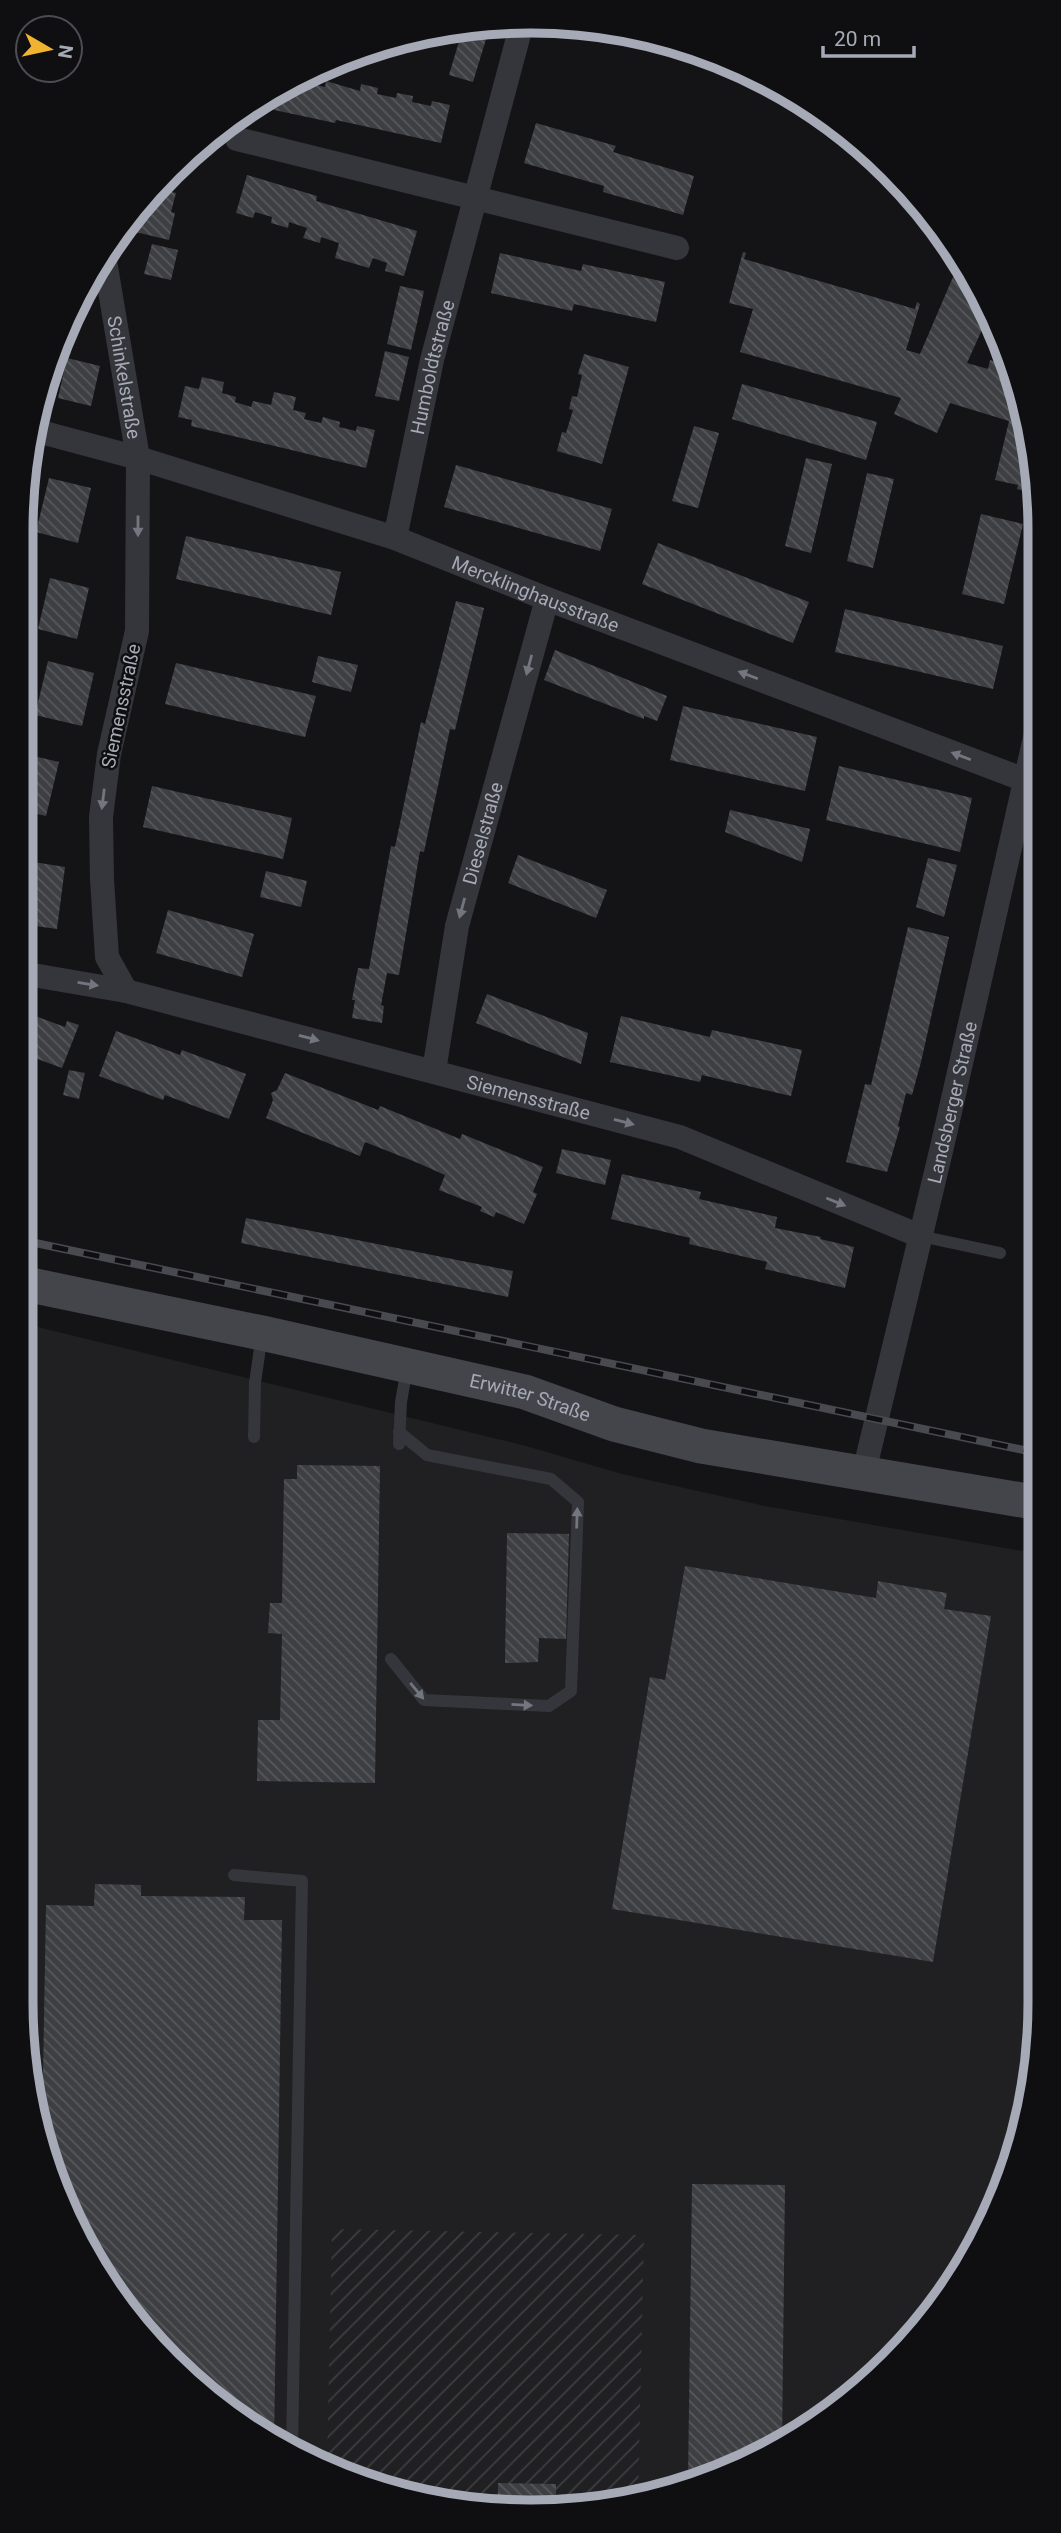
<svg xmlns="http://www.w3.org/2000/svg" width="1061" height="2533" viewBox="0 0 1061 2533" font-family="Roboto,sans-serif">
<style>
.built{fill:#202023}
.industrial{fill:url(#industrial-furrows)}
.building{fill:url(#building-back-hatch)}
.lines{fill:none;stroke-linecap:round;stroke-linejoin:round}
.lane{stroke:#35363b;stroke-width:12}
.street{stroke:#35363b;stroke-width:24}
.secondary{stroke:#43454b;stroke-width:35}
.rail-casing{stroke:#484a50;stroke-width:8}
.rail{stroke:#0f0f11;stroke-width:5;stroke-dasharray:16;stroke-linecap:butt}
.oneway{fill:#73767f}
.labels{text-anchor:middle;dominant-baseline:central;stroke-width:5;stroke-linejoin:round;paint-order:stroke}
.street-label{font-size:19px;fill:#a6aab6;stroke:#0f0f11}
.rim{fill:none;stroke:#a6aab6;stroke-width:9}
</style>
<defs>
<pattern id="industrial-furrows" width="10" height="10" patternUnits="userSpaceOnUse" patternTransform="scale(1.75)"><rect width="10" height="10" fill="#202023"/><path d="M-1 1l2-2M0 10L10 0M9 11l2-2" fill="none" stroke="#3d3e41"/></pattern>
<pattern id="building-back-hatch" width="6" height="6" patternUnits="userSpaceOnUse" patternTransform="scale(1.75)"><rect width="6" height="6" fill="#3e3f43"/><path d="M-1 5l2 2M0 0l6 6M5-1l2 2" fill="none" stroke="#57585c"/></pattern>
</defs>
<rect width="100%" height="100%" fill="#141416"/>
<polygon class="built" points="21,1323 526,1446 622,1474 765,1506 1022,1551 1027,1544 1039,1546 1040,2002 1013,2167 972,2257 914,2338 785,2444 630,2502 530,2512 431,2502 276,2444 147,2338 48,2167 21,2002"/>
<polygon class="industrial" points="332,2229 644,2235 638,2499 629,2502 530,2512 432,2502 327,2463"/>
<g class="building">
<polygon points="485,24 490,26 473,82 449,75 463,28"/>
<polygon points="302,76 308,77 307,83 325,87 326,81 360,91 361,84 378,88 377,94 396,98 397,93 413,96 412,102 431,106 432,101 450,105 441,143 336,120 335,123 265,108 267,97"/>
<polygon points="536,123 616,146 613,152 694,176 683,215 603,192 604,186 524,163"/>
<polygon points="247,175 317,196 316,201 417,231 404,276 385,271 387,263 373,258 369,268 335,258 339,243 321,237 320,243 303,238 307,228 289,222 288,228 271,223 272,217 255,212 253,218 236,213"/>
<polygon points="155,188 176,193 171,212 175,213 169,240 123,229"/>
<polygon points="152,244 178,250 171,280 144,274"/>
<polygon points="743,252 746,253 744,259 915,309 917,302 920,304 906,350 920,354 959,263 989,314 967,363 988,369 990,360 1003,364 999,372 1012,376 1036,464 1036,489 1031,488 1030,492 1017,489 1018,485 995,480 1009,421 950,403 937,433 894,414 901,398 740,352 753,309 729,303"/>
<polygon points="500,253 581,271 583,264 665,282 656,322 574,304 572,311 491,293"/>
<polygon points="400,286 424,291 411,350 387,344"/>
<polygon points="73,311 66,349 57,347"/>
<polygon points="385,351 409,357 399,401 375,396"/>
<polygon points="584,354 629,367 602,464 557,451 562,432 566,433 573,410 569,409 572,396 577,397 582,375 578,374"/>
<polygon points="67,358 100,366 91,406 58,398"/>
<polygon points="202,377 224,382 222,393 236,397 235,402 251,407 253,401 271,405 274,392 296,397 293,410 306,413 304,419 321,423 323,417 340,422 339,427 356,431 357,426 375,430 366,468 191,426 192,420 178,417 185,386 199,389"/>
<polygon points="742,384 877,422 866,460 732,419"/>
<polygon points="694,426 719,433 698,508 672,501"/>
<polygon points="806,458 832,464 811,553 785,546"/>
<polygon points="456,465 612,509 600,551 444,507"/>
<polygon points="867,473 894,479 873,568 847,561"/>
<polygon points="49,478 91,488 78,543 36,532"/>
<polygon points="981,514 1023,524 1004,604 962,594"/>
<polygon points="21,528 30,530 26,546 21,545"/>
<polygon points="186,536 341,572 331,615 176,579"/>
<polygon points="658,543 809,602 793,643 642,584"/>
<polygon points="50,578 89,588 77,639 38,629"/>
<polygon points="456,601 484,608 455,730 450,729 424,852 420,851 399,975 387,973 381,1005 384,1006 382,1023 352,1018 355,1000 352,1000 358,968 369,969 391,846 395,847 421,722 425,724"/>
<polygon points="845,609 1003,646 993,689 835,652"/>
<polygon points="555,650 667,696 657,721 644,716 644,719 544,680"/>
<polygon points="318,656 358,665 351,692 312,682"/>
<polygon points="48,661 94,673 82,726 35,715"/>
<polygon points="176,663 316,696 305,737 165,704"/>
<polygon points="683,706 817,737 805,791 670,760"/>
<polygon points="21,709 29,711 22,738 21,738"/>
<polygon points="21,753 59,762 46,816 21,810"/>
<polygon points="839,766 972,798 960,852 826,820"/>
<polygon points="152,786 292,818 283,859 143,827"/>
<polygon points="730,810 810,829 802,862 725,832"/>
<polygon points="518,855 607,890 596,918 508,883"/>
<polygon points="928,858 957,865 944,917 916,907"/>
<polygon points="21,860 65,867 57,929 21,924"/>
<polygon points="266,871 307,881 301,907 260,897"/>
<polygon points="168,910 254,934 242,977 156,953"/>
<polygon points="908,927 949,937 921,1062 912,1095 906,1093 898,1126 900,1127 887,1172 846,1162 865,1084 871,1085"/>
<polygon points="487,994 588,1033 581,1064 476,1023"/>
<polygon points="27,1013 65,1027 67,1021 79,1025 62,1068 21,1053 21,1029"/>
<polygon points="621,1016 710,1037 712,1030 802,1050 791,1096 702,1075 700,1082 610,1062"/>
<polygon points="116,1031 180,1055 182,1050 246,1074 229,1119 165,1095 163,1100 99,1076"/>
<polygon points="69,1070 85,1073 79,1099 63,1095"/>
<polygon points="285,1073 378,1110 380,1106 460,1139 462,1134 543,1167 533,1192 537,1194 524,1224 496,1212 494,1217 480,1211 482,1207 439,1190 445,1175 418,1163 365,1142 360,1156 266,1118 273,1100 271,1093 277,1090"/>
<polygon points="562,1149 611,1160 605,1185 556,1173"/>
<polygon points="622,1174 701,1192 699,1199 777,1217 775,1228 821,1237 820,1239 854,1247 845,1288 765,1269 767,1262 689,1244 690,1238 611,1219"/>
<polygon points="246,1218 513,1271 508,1297 241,1243"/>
<polygon points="297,1465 380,1466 375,1783 257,1781 258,1720 280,1720 282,1634 268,1633 270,1603 282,1603 284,1479 297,1479"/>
<polygon points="507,1533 569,1534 566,1639 539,1638 538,1662 505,1663"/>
<polygon points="685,1566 876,1598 878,1581 911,1587 947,1593 944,1609 991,1616 933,1962 612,1909 650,1677 665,1680"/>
<polygon points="95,1884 141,1885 141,1896 245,1897 244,1920 282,1920 274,2443 147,2338 89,2257 48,2167 42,2132 46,1905 94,1906"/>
<polygon points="692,2184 785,2185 782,2445 688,2480"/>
<polygon points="498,2483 556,2484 556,2509 530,2512 498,2509"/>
</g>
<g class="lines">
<g class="lane">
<polyline points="920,1236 1000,1253"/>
<polyline points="254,1437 255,1383 262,1334"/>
<polyline points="399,1444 401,1402 407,1368"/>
<polyline points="391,1659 424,1700 549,1706 571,1691 578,1502 551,1479 427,1455 399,1432"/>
<polyline points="234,1875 302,1881 292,2450"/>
</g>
<g class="street">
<polyline points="237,139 677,248"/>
<path id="s1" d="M104,255L138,458L137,631L109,754L101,817L102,879L107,957L126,991"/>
<path id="s2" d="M37,431L138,458L395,538L547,599L1025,780"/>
<path id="s3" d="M395,538L432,360L522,23"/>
<path id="s4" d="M21,973L126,991L680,1137L920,1236"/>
<path id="s5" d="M434,1071L457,926L547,599"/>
<path id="s6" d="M864,1472L942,1147L1036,733"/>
</g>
<path class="secondary" id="s7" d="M21,1283L262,1333L525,1392L614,1424L701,1446L1039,1503"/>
<defs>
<polyline id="rail" points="21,1240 1038,1453"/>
</defs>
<use href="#rail" class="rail-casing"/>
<use href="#rail" class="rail"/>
</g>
<defs><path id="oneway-solid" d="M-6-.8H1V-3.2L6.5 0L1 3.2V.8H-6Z" transform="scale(1.75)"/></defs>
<g class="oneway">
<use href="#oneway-solid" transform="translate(138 526) rotate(90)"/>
<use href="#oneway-solid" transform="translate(529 665) rotate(105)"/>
<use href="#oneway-solid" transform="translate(748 675) rotate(-159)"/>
<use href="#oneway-solid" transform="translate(961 756) rotate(-159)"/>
<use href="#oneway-solid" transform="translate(103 799) rotate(97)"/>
<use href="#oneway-solid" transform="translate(462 908) rotate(105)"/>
<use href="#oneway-solid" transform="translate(88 984) rotate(9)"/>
<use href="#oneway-solid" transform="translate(309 1038) rotate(15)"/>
<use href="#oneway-solid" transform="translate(624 1122) rotate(15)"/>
<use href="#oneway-solid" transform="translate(836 1202) rotate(22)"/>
<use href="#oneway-solid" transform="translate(577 1518) rotate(-88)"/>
<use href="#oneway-solid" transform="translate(417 1691) rotate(50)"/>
<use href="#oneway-solid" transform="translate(522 1705) rotate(3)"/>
</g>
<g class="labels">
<g class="street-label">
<text stroke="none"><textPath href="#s3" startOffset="175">Humboldtstraße</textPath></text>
<text stroke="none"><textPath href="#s1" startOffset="124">Schinkelstraße</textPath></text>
<text stroke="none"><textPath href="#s2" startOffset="525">Mercklinghausstraße</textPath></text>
<text transform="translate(121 706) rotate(-78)">Siemensstraße</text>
<text stroke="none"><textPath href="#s5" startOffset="243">Dieselstraße</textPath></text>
<text stroke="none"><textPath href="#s4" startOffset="523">Siemensstraße</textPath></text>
<text stroke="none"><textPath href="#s6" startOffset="380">Landsberger Straße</textPath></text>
<text stroke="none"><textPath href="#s7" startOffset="522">Erwitter Straße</textPath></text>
</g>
</g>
<path d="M0 0H1061V2533H0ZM530 33H531A497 497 0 0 1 1028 530V2003A497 497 0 0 1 531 2500H530A497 497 0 0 1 33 2003V530A497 497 0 0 1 530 33Z" fill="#0f0f11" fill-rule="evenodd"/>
<path class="rim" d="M530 33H531A497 497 0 0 1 1028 530V2003A497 497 0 0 1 531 2500H530A497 497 0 0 1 33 2003V530A497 497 0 0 1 530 33Z"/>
<g transform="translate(49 49) rotate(99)"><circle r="33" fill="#0f0f11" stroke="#4b4d53" stroke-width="2"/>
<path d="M0-5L12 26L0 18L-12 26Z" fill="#f1b430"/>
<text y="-10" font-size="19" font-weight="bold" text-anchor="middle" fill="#a6aab6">N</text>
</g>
<path d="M823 46v10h91v-10" fill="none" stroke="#a6aab6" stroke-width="3.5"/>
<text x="834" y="46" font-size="21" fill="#a6aab6" stroke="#0f0f11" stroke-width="5" paint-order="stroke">20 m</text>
</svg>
